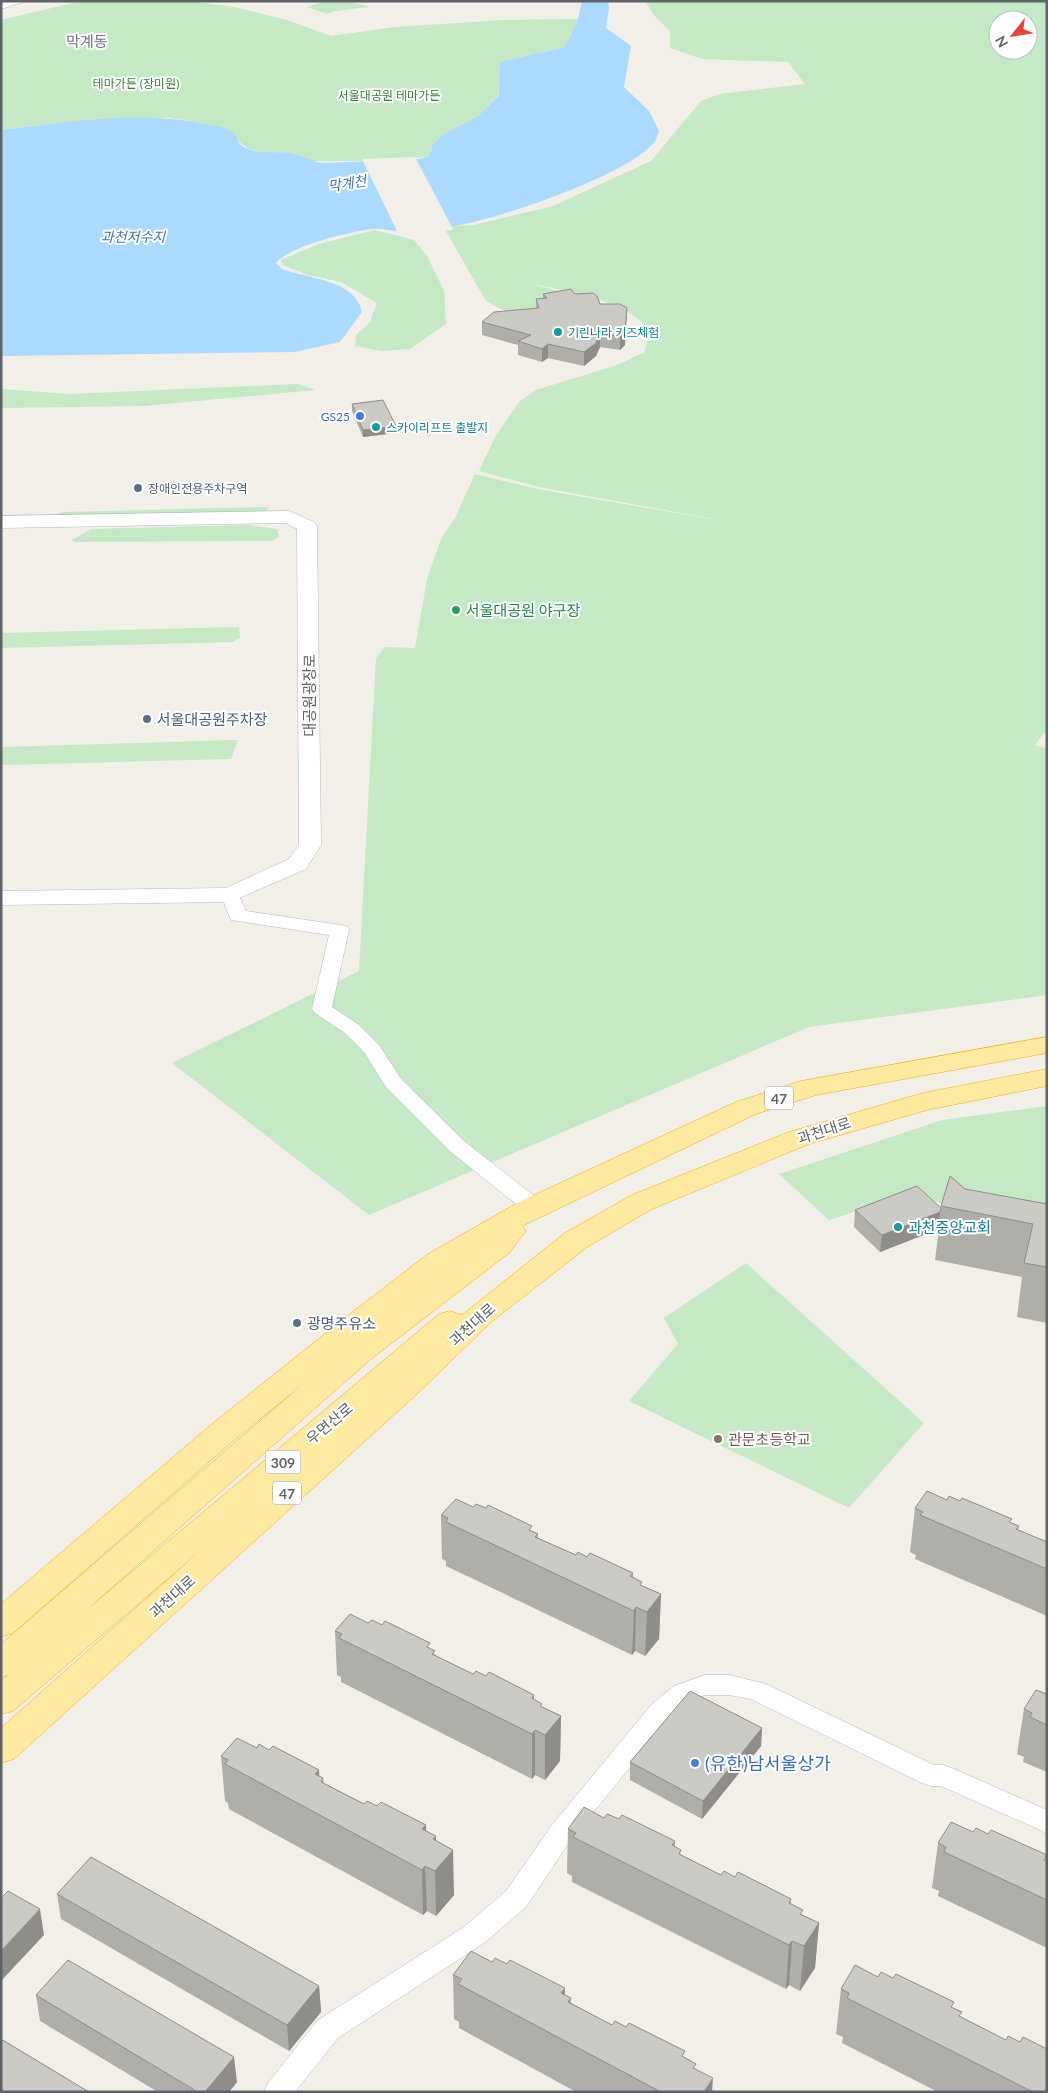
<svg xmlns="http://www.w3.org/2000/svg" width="1048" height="2093" viewBox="0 0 1048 2093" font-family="Lato,'Noto Sans KR',sans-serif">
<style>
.green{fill:#c5e8c5;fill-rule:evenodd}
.water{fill:#aadaff}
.pier{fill:#f1efe8}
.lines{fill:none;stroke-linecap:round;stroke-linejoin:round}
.minor-casing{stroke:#b5b8bc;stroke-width:1}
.tertiary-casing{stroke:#b5b8bc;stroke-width:1}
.trunk-casing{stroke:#f9ab00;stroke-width:1}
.minor{fill:#fff;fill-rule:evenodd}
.tertiary{fill:#fff;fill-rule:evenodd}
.trunk{fill:#feeaa1;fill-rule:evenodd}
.wall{fill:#afaea9}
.shaded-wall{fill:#8f8d8a}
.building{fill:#cccac5;stroke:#8f8d8a}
.culture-dot{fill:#0f9aa8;stroke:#fff;stroke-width:2}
.shop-dot{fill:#3f7fe0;stroke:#fff;stroke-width:2}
.service-dot{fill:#5c6f8a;stroke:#fff;stroke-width:2}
.leisure-dot{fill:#2e9e5b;stroke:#fff;stroke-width:2}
.education-dot{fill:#8d6e63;stroke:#fff;stroke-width:2}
.labels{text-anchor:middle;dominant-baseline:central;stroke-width:4;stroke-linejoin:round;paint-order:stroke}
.far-park-label{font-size:12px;fill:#348238;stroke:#fff}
.far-culture-label{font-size:12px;fill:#0d838f;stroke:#fff;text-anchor:start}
.far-shop-label{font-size:12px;fill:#366cbe;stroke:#fff;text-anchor:end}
.far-service-label{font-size:12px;fill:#4e5e75;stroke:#fff;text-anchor:start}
.far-water-label{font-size:14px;font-style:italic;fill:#4174aa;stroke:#fff}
.shield{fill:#fff;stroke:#8f9295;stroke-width:1}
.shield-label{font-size:14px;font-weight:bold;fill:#5f6368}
.far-quarter-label{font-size:15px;fill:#70757a;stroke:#fff}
.leisure-label{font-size:15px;fill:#27864d;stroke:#fff;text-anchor:start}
.street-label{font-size:15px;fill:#5f6368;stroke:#fff}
.service-label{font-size:15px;fill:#4e5e75;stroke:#fff;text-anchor:start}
.culture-label{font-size:15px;fill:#0d838f;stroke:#fff;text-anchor:start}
.education-label{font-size:15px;fill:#785e54;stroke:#fff;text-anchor:start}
.near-shop-label{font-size:18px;fill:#366cbe;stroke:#fff;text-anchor:start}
</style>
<rect width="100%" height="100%" fill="#f1efe8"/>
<g class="green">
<polygon points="81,1 191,1 234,7 287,20 331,36 395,27 504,20 578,19 565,47 501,62 499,94 478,116 444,134 433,144 429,156 399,161 309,161 301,156 289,153 260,152 249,149 238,141 190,121 168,118 96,119 1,130 1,20"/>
<polygon points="326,1 347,1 370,7 335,11 327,14 307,7"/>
<path d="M645,1H1047V729L1035,745L1047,749V995L809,1027L369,1215L172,1063L359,971L376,658L385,647L415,648L427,579L441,539L455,518L475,474L537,489L741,524L539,487L479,471L495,437L519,402L536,390L617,365L645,352C645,347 648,341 648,336C646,303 556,289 530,283L568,294L544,307L509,313L486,301L446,231L453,230L451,226L474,225L553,206L651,161L701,101L720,94L805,84L788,62L702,59L670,48V31L653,14ZM998,20H1028V50H998Z"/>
<polygon points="375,230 414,240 427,256 444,291 446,324 410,349 381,351 355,346 356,335 370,322 377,303 341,282 308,275 283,265 281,260 319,244"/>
<polygon points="298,384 315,390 144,406 1,408 1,389 70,394"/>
<polygon points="269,507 265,513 53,518 62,512"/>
<polygon points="249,525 277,529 279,537 272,541 75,542 72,540 91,529"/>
<polygon points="239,627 240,638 233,642 1,648 1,633"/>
<polygon points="238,740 231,759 1,765 1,747"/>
<polygon points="1047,1106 1047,1242 913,1193 829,1220 779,1174 942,1120"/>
<polygon points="746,1263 924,1423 849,1508 629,1401 678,1344 664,1318"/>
</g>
<path class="water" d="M582,1H608L609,8L606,28L631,46L624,87L649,111L659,131C657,136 656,141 652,145C620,178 494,221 447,227C431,229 413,231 397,231C389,231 380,228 371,229C349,232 289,246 276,263L282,269C307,279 356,279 362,312L340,342L295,352L1,356V130C70,122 140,109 209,125C216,126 228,128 234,133C238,136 237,142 242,146C255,155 275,151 290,153C302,155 310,161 322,163L419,159L429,156L433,144L444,134L478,116L499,95L500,62L565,47L578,19Z"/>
<polygon class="pier" points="415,157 453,229 398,233 362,159"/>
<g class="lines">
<defs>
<g id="minor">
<polygon points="7,1 27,1 1,9 1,3"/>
<polygon points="230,889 237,891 246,911 347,926 349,930 332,1007 359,1025 379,1045 401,1079 465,1142 542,1202 545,1207 542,1212 534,1214 526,1212 451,1152 386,1087 364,1052 345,1033 315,1013 312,1009 329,935 231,920 221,895 223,891"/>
<polygon points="705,1675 729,1675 766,1684 934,1765 943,1765 952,1768 1047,1810 1047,1833 941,1786 931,1786 922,1783 751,1699 729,1695 705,1695 692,1700 670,1718 570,1841 526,1907 484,1943 338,2038 295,2092 264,2092 268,2083 318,2020 464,1927 506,1891 552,1825 652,1704 674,1686"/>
</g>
<polygon id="tertiary" points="289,511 314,522 317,526 321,845 306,869 230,902 1,905 1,891 226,888 289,859 299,845 297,529 286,523 1,528 1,516"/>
<polygon id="trunk" points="1047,1037 1047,1053 816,1095 756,1114 522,1226 526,1231 509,1253 371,1359 83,1613 439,1314 450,1311 462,1315 565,1233 632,1195 789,1132 923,1093 1047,1069 1047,1086 927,1110 809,1144 652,1209 587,1247 490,1323 418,1393 14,1759 1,1763 1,1728 200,1551 13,1711 1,1714 1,1681 8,1675 1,1677 1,1644 303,1384 234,1440 13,1633 1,1637 1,1604 212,1424 346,1317 428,1254 519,1202 736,1102 801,1081"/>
</defs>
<use href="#minor" class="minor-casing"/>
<use href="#tertiary" class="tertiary-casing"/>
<use href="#trunk" class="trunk-casing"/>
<use href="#minor" class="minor"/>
<use href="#tertiary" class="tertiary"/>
<use href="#trunk" class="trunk"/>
</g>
<g class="wall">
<polygon points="543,294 575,294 600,304 627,308 625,345 620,350 600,347 596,356 584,366 548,358 542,362 518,355 518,345 482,335 482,322 536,309 536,299 543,298"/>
<polygon points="352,404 396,433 363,437 352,411"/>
<polygon points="950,1176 965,1189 1047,1204 1047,1323 1017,1317 1022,1277 935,1260 939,1229 880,1252 854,1227 855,1210 941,1208"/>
<polygon points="947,1500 1019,1526 1018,1530 1047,1542 1047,1616 915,1559 916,1555 910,1552 915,1508"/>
<polygon points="473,1507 532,1531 538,1534 538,1538 576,1555 587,1557 633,1573 633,1577 642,1586 661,1594 659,1639 645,1656 635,1651 632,1655 446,1566 446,1561 442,1559 441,1515"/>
<polygon points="368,1623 430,1649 436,1656 473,1674 534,1699 542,1707 561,1716 560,1761 545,1780 535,1775 532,1779 341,1682 341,1677 337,1675 335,1631"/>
<polygon points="1047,1694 1047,1772 1023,1762 1024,1757 1017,1754 1024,1709"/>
<polygon points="762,1728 761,1746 702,1819 630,1780 630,1762"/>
<polygon points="257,1748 269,1750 319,1770 319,1776 323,1778 324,1783 364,1804 377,1806 426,1825 426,1831 436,1836 436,1841 454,1895 436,1916 427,1911 423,1915 229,1809 228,1803 225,1801 221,1756"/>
<polygon points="604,1818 619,1819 675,1841 675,1847 681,1855 721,1875 735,1877 791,1899 791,1904 802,1915 819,1923 815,1968 800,1991 789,1985 786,1989 572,1882 572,1876 567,1873 568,1829"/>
<polygon points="973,1832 1047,1861 1047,1948 938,1896 939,1891 932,1888 938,1843"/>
<polygon points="57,1894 319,1986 321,2012 289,2051 61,1919"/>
<polygon points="492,1962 565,1995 571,1998 571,2003 612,2025 684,2058 696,2069 712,2092 576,2092 459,2028 459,2022 454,2019 453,1975"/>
<polygon points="878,1977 953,2008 961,2017 1047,2092 938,2092 842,2043 843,2037 836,2034 841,1989"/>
<polygon points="36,1995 237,2082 229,2092 158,2092 40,2021"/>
</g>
<g class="shaded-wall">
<polygon points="627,308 625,345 620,350 620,336"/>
<polygon points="600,334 600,347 596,356 584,366 584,352"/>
<polygon points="548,344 548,358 542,362 542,349"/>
<polygon points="396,426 396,433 363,437 363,430"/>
<polygon points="940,1212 939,1229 880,1252 882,1235"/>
<polygon points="661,1594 659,1639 645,1656 647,1612"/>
<polygon points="636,1607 635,1651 632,1655 634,1611"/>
<polygon points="534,1695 534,1732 535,1730 535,1775 532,1779 532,1698"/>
<polygon points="561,1716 560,1761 545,1780 545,1735"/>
<polygon points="762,1728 761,1746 702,1819 703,1801"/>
<polygon points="319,1770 321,1814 315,1774"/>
<polygon points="426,1825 427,1867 425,1866 427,1911 423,1915 422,1870 422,1829"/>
<polygon points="436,1836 436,1869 453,1850 454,1895 436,1916 435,1871 433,1839"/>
<polygon points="40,1909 44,1935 1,1981 1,1951"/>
<polygon points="819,1923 815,1968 800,1991 804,1946"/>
<polygon points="792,1941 789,1985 786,1989 789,1945"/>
<polygon points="319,1986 321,2012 289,2051 287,2025"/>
<polygon points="565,1988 564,2033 561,1993"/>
<polygon points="234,2057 237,2082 229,2092 205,2092"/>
<polygon points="713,2078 712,2092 704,2092"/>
</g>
<g class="building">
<polygon points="571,289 575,294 593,293 597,296 600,304 620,304 627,308 625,331 620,336 600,334 596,343 584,352 548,344 542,349 518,341 531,335 482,322 494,312 539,308 536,299 547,298 543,294"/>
<polygon points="383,400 396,426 363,430 352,404"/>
<polygon points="950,1176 965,1189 1047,1204 1047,1267 1024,1263 1033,1224 941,1206"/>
<polygon points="917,1186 941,1208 940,1212 882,1235 855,1210"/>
<polygon points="927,1491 947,1500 949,1496 960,1501 962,1498 1012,1519 1009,1522 1019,1526 1016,1529 1047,1542 1047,1569 920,1515 923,1512 915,1508"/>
<polygon points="456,1499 473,1507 476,1504 486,1508 488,1505 532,1526 529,1530 538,1534 535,1537 576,1555 578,1552 587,1557 590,1553 633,1573 630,1576 642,1582 640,1585 661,1594 647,1612 636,1607 634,1611 446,1522 448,1518 441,1515"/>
<polygon points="350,1614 368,1623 372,1620 382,1625 385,1621 430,1643 427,1647 435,1651 432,1654 473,1674 476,1671 486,1676 489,1672 534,1695 532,1698 542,1704 540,1706 561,1716 545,1735 535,1730 532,1734 339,1638 342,1634 335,1631"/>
<polygon points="1036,1690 1047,1694 1047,1725 1030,1717 1032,1713 1024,1709"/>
<polygon points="690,1691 762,1728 703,1801 630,1762"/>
<polygon points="237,1738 257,1748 259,1744 269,1750 273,1746 319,1770 315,1774 323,1778 321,1782 364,1804 367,1801 377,1806 381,1802 426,1825 422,1829 436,1836 433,1839 453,1850 435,1871 425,1866 422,1870 225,1764 228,1760 221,1756"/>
<polygon points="584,1807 604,1818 607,1814 619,1819 622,1815 675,1841 672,1845 681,1850 679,1854 721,1875 724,1871 735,1877 738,1872 791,1899 789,1903 803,1910 800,1914 819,1923 804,1946 792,1941 789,1945 573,1837 576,1833 568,1829"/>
<polygon points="951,1822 973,1832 976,1828 988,1834 991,1830 1047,1855 1044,1860 1047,1861 1047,1900 944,1852 946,1847 938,1843"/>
<polygon points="91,1857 319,1986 287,2025 57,1894"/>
<polygon points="8,1891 40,1909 1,1951 1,1898"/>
<polygon points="471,1951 492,1962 495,1958 507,1964 510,1960 565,1988 561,1993 571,1998 568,2002 612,2025 615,2021 626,2027 629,2023 685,2051 682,2056 696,2064 693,2068 713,2078 704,2092 661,2092 458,1984 462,1979 453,1975"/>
<polygon points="68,1960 234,2057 205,2092 198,2092 36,1995"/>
<polygon points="855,1965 878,1977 881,1972 893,1978 896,1974 954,2002 951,2007 962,2012 959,2016 1006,2040 1008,2036 1020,2042 1023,2037 1047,2049 1047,2092 1033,2092 847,1998 849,1993 841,1989"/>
<polygon points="1,2039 89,2092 1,2092"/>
</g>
<g class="culture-dot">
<circle cx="558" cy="332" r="5"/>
<circle cx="376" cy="427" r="5"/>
<circle cx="898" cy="1227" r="5"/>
</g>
<g class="shop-dot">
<circle cx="360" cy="416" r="5"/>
<circle cx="695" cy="1763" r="5"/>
</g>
<g class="service-dot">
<circle cx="138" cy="488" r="5"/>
<circle cx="147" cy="719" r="5"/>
<circle cx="297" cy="1323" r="5"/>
</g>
<circle class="leisure-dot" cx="456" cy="610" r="5"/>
<circle class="education-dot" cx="718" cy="1439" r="5"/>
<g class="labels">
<g class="far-park-label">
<text x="136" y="83">테마가든 (장미원)</text>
<text x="389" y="95">서울대공원 테마가든</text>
</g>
<g class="far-culture-label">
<text x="568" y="332">기린나라 키즈체험</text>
<text x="386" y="427">스카이리프트 출발지</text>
</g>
<g class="far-shop-label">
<text x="350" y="416">GS25</text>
</g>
<g class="far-service-label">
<text x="148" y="488">장애인전용주차구역</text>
</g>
<g class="far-water-label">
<text transform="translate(347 183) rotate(-9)">막계천</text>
<text x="133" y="236">과천저수지</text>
</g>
<g class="shield">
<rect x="765" y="1086.5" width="28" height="23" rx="4"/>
<rect x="265.5" y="1450.5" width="35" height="23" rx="4"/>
<rect x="273" y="1481.5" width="28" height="23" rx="4"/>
</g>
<g class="shield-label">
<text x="779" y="1098">47</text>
<text x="283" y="1462">309</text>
<text x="287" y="1493">47</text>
</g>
<g class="far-quarter-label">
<text x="87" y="41">막계동</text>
</g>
<g class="leisure-label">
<text x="466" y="610">서울대공원 야구장</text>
</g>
<g class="street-label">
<text transform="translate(309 695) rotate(-90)">대공원광장로</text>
<text transform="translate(824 1130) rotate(-18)">과천대로</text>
<text transform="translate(472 1324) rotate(-42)">과천대로</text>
<text transform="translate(329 1423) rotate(-40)">우면산로</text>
<text transform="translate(172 1596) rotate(-42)">과천대로</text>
</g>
<g class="service-label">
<text x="157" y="719">서울대공원주차장</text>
<text x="307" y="1323">광명주유소</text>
</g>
<g class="culture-label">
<text x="908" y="1227">과천중앙교회</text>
</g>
<g class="education-label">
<text x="728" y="1439">관문초등학교</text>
</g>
<g class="near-shop-label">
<text x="705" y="1763">(유한)남서울상가</text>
</g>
</g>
<rect width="1048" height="2093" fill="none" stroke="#5f6368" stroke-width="5"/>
<g transform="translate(1013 35) rotate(240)"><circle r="24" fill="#ffffff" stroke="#bfc1c3"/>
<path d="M0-4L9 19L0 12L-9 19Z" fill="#ea4335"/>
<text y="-8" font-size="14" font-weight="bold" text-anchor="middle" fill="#5f6368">N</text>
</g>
</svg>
